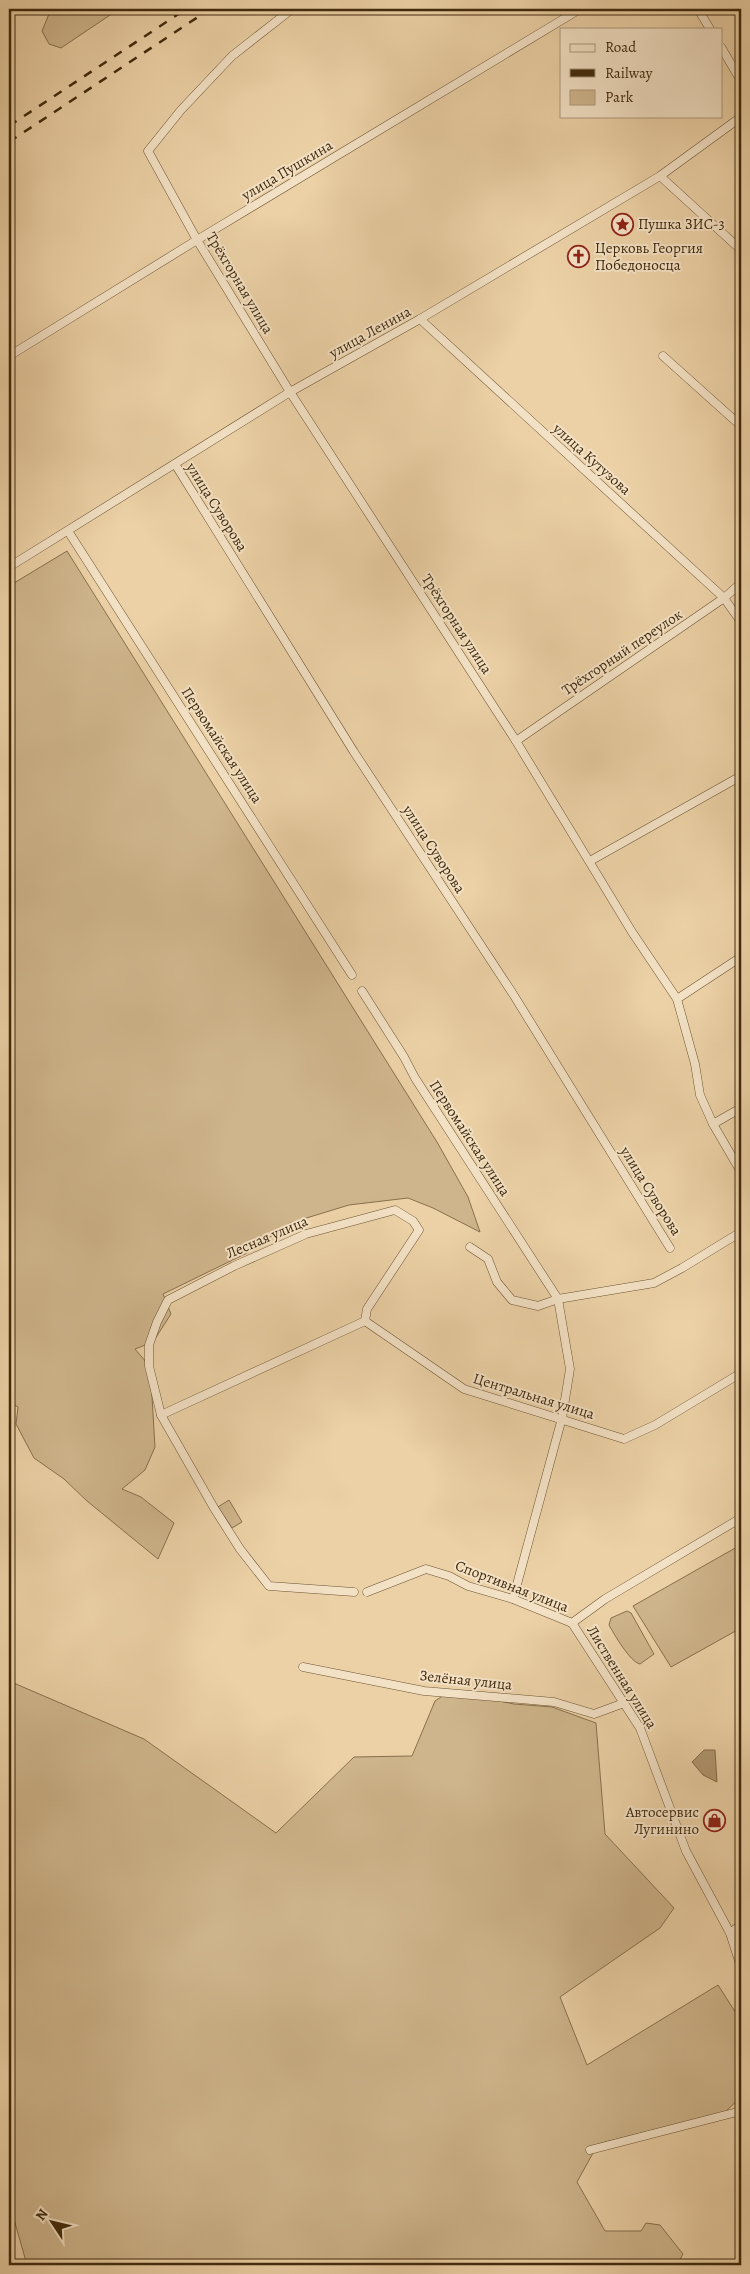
<svg xmlns="http://www.w3.org/2000/svg" width="750" height="2274" viewBox="0 0 750 2274" font-family="Alegreya,serif">
<style>
.green{fill:#cfb58c;stroke:#88704c}
.water{fill:#b29872;stroke:#846c49}
.lines{fill:none;stroke-linecap:round;stroke-linejoin:round}
.minor-casing{stroke:#6b5432;stroke-width:9}
.minor{stroke:#f3e1c5;stroke-width:8}
.rail{stroke:#402a0c;stroke-width:2.5;stroke-dasharray:9 9;stroke-linecap:butt}
.labels{text-anchor:middle;dominant-baseline:central;stroke-width:4;stroke-linejoin:round;paint-order:stroke}
.street-label{font-size:15px;fill:#402a0c;stroke:#f3e1c5}
.poi-label{font-size:15px;fill:#402a0c;stroke:#f3e1c5;text-anchor:start}
</style>
<rect width="100%" height="100%" fill="#ecd1a6"/>
<filter id="stains"><feTurbulence type="fractalNoise" baseFrequency=".004" numOctaves="4"/><feColorMatrix values="0 0 0 0 .2 0 0 0 0 .09 0 0 0 0 .02 0 0 0 .5 -.17"/></filter>
<radialGradient id="worn" r=".72"><stop offset=".6" stop-color="#630" stop-opacity="0"/><stop offset="1" stop-color="#630" stop-opacity=".3"/></radialGradient>
<g class="green">
<polygon points="51,9 119,9 61,48 49,44 42,31"/>
<polygon points="67,551 437,1142 468,1197 480,1232 433,1208 408,1198 349,1205 290,1223 247,1253 163,1294 171,1314 153,1342 135,1349 147,1363 151,1380 155,1447 145,1470 122,1489 141,1497 174,1523 158,1559 87,1501 64,1479 34,1458 16,1424 18,1407 9,1402 9,586"/>
<polygon points="229,1500 242,1522 232,1528 218,1507"/>
<polygon points="737,1547 741,1555 741,1628 671,1667 633,1606"/>
<path d="M627,1611L631,1613L654,1654L640,1664C630,1662 614,1634 609,1625L611,1618Z"/>
<polygon points="9,1681 144,1739 276,1833 354,1757 412,1756 435,1701 450,1691 514,1704 552,1707 596,1723 605,1834 674,1908 660,1928 560,1997 587,2065 718,1985 741,2021 741,2097 725,2112 598,2144 577,2182 605,2231 641,2231 646,2223 660,2225 683,2254 677,2265 27,2265 9,2202"/>
</g>
<polygon class="water" points="704,1750 715,1750 717,1782 703,1775 692,1762"/>
<g class="lines">
<defs>
<g id="minor">
<polyline points="292,9 232,56 181,110 148,151 197,240 290,392 516,741 632,932 677,999 695,1064 700,1095 713,1124 741,1172"/>
<polyline points="698,9 710,29"/>
<polyline points="721,47 741,81"/>
<polyline points="660,176 741,250"/>
<polyline points="420,319 724,598 741,622"/>
<polyline points="9,356 197,240 580,9"/>
<polyline points="663,356 741,426"/>
<polyline points="175,464 354,752 513,994 670,1248"/>
<polyline points="68,531 352,975"/>
<polyline points="9,567 290,392 420,319 660,176 741,117"/>
<polyline points="516,741 724,598 741,583"/>
<polyline points="590,861 741,776"/>
<polyline points="362,991 404,1057 415,1078 558,1299 570,1369 562,1418 513,1599"/>
<polyline points="677,999 741,957"/>
<polyline points="713,1124 741,1108"/>
<polyline points="470,1247 488,1259 497,1282 512,1300 538,1306 558,1299 654,1283 682,1268 741,1232"/>
<polyline points="161,1415 365,1321 464,1389 624,1439 655,1425 741,1373"/>
<polyline points="354,1592 269,1586 240,1549 214,1508 161,1415 149,1366 149,1345 157,1322 168,1300 234,1266 306,1234 395,1210 413,1221 419,1230 367,1309 365,1321"/>
<polyline points="367,1592 426,1569 449,1576 468,1586 513,1599 572,1623 605,1599 741,1518"/>
<polyline points="572,1623 640,1728 686,1851 730,1933 741,1967"/>
<polyline points="303,1667 424,1691 554,1702 594,1714 624,1703"/>
<polyline points="730,1933 741,1925"/>
<polyline points="590,2150 741,2111"/>
</g>
</defs>
<use href="#minor" class="minor-casing"/>
<use href="#minor" class="minor"/>
<g class="rail">
<polyline points="9,126 186,9"/>
<polyline points="9,142 210,9"/>
</g>
</g>
<defs>
<symbol id="sight-ring" viewBox="-11 -11 22 22"><circle r="9.5" fill="#f3e1c5" stroke="#8f2418" stroke-width="1.5"/><path d="M0-6L1.8-2.2L6-1.7L2.9 1.2L3.7 5.4L0 3.3L-3.7 5.4L-2.9 1.2L-6-1.7L-1.8-2.2Z" fill="#8f2418"/></symbol>
<symbol id="church-ring" viewBox="-11 -11 22 22"><circle r="9.5" fill="#f3e1c5" stroke="#8f2418" stroke-width="1.5"/><path d="M-1.2-6h2.4v3.5h3.3v2.4h-3.3V6h-2.4V-.1h-3.3v-2.4h3.3Z" fill="#8f2418"/></symbol>
<symbol id="shop-ring" viewBox="-11 -11 22 22"><circle r="9.5" fill="#f3e1c5" stroke="#8f2418" stroke-width="1.5"/><path d="M-5-2.5h2.3a2.7 3.5 0 0 1 5.4 0H5L5.5 6h-11ZM-1.5-2.5h3a1.5 2.3 0 0 0-3 0Z" fill="#8f2418"/></symbol>
</defs>
<g fill-rule="evenodd">
<use href="#sight-ring" x="610" y="212" width="25" height="25"/>
<use href="#church-ring" x="566" y="244" width="25" height="25"/>
<use href="#shop-ring" x="702" y="1808" width="25" height="25"/>
</g>
<g class="labels">
<g class="street-label">
<text transform="translate(287 170) rotate(-31)">улица Пушкина</text>
<text transform="translate(240 283) rotate(59)">Трёхгорная улица</text>
<text transform="translate(370 332) rotate(-29)">улица Ленина</text>
<text transform="translate(592 459) rotate(42)">улица Кутузова</text>
<text transform="translate(217 507) rotate(58)">улица Суворова</text>
<text transform="translate(457 624) rotate(57)">Трёхгорная улица</text>
<text transform="translate(622 652) rotate(-34)">Трёхгорный переулок</text>
<text transform="translate(222 745) rotate(57)">Первомайская улица</text>
<text transform="translate(434 849) rotate(57)">улица Суворова</text>
<text transform="translate(470 1138) rotate(57)">Первомайская улица</text>
<text transform="translate(651 1191) rotate(58)">улица Суворова</text>
<text transform="translate(267 1237) rotate(-23)">Лесная улица</text>
<text transform="translate(534 1396) rotate(17)">Центральная улица</text>
<text transform="translate(512 1586) rotate(21)">Спортивная улица</text>
<text transform="translate(622 1677) rotate(58)">Лиственная улица</text>
<text transform="translate(466 1680) rotate(6)">Зелёная улица</text>
</g>
<g class="poi-label">
<text x="638" y="224">Пушка ЗИС-3</text>
<text x="595" y="248">Церковь Георгия<tspan x="595" dy="17">Победоносца</tspan></text>
<text x="699" y="1812" text-anchor="end">Автосервис<tspan x="699" dy="17">Лугинино</tspan></text>
</g>
</g>
<rect width="750" height="2274" fill="none" stroke="#ecd1a6" stroke-width="30"/>
<rect x="10" y="10" width="730" height="2254" fill="none" stroke="#402a0c" stroke-width="2.5"/>
<rect x="15" y="15" width="720" height="2244" fill="none" stroke="#402a0c"/>
<rect x="560" y="28" width="162" height="90" fill="#f3e1c5" stroke="#ab987b"/>
<rect x="570" y="44" width="25" height="8" fill="#f3e1c5" stroke="#ab987b"/>
<text x="605" y="52" font-size="15" fill="#402a0c">Road</text>
<rect x="570" y="69" width="25" height="8" fill="#402a0c" stroke="#ab987b"/>
<text x="605" y="78" font-size="15" fill="#402a0c">Railway</text>
<rect x="570" y="90" width="25" height="15" fill="#cfb58c" stroke="#ab987b"/>
<text x="605" y="102" font-size="15" fill="#402a0c">Park</text>
<g transform="translate(52 2222) rotate(305)" stroke="#f3e1c5" stroke-width="4" paint-order="stroke">
<path d="M0-4L9 19L0 12L-9 19Z" fill="#402a0c"/>
<text y="-8" font-size="14" font-weight="bold" text-anchor="middle" fill="#402a0c">N</text>
</g>
<rect width="100%" height="100%" filter="url(#stains)"/>
<rect width="100%" height="100%" fill="url(#worn)"/>
</svg>
